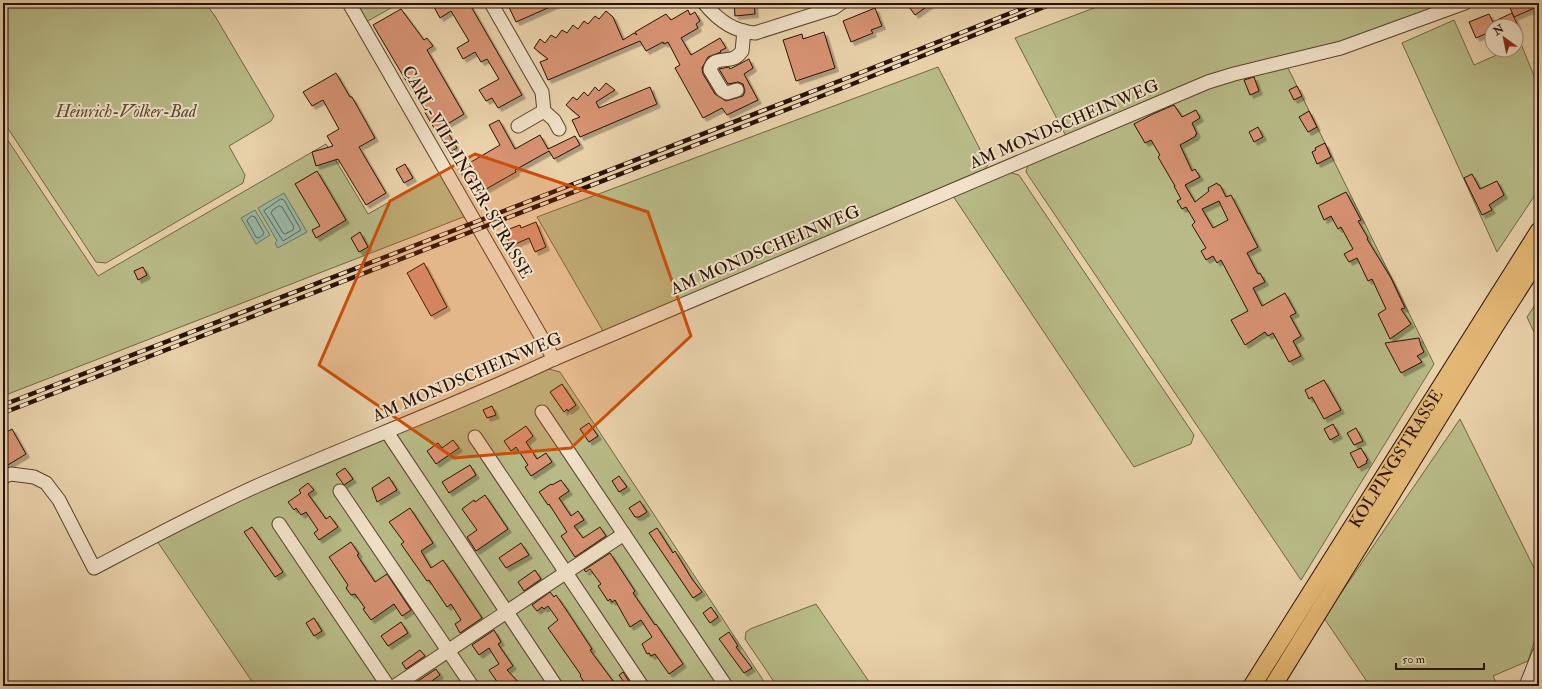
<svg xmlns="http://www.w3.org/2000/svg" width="1542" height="689" viewBox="0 0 1542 689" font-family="'IM FELL Double Pica',serif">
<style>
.green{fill:#b8bb87;stroke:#6f6644}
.water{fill:#98b7a5;stroke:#6a7563}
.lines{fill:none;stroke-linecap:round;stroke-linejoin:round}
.shore{stroke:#5f6452;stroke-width:1}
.building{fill:#d79373;stroke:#261100;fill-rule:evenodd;filter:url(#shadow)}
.minor-casing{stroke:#57412a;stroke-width:15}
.major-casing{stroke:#261100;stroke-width:19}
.minor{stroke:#f1e1c8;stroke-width:13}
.major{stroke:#e4b875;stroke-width:17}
.rail-casing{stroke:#261100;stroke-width:4.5}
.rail{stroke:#f1e1c8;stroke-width:3;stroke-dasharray:9;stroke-linecap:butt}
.marked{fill:#cb4e0a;fill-opacity:0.2;stroke:#cb4e0a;stroke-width:3;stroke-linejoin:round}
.labels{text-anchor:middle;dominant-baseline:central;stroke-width:4;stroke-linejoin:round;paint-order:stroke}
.park-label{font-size:17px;font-style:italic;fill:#594c2f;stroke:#f1e1c8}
.street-label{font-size:17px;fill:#261100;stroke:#f1e1c8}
</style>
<defs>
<filter id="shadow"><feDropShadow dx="3.5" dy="3.5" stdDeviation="0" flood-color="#0004"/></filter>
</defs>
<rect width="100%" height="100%" fill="#e9d1aa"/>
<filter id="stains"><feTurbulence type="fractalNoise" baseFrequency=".005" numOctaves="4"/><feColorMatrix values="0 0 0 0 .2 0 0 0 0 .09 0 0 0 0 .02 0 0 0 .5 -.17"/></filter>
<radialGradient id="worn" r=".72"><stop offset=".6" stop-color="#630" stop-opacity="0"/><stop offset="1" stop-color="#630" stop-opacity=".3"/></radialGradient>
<g class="green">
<polygon points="3,3 205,3 215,16 274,116 271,121 229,146 245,175 243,183 106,263 96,262 7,127 3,129"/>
<polygon points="355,3 397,3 398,4 366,22"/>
<polygon points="1107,3 1450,3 1359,37 1226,72 1067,138 1015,38"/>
<polygon points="1454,20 1474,65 1508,50 1516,50 1516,47 1521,44 1539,88 1539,189 1497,252 1402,43"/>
<polygon points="1287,66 1434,364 1301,580 1026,172 1028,164 1212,86"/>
<polygon points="938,67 988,165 981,174 604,333 537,217"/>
<polygon points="3,133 98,276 326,144 368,214 441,173 466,216 3,396"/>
<polygon points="1008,172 1019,175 1194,435 1191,444 1134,467 953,196"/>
<polygon points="1539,299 1539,343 1527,317"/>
<polygon points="545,368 560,372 767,686 255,686 157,541 226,505"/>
<polygon points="1460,419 1539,578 1539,627 1528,661 1493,676 1498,686 1370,686 1324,618"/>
<polygon points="816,604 872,686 777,686 745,639 746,632 750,629"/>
</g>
<g class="water">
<polygon points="284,193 307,232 278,248 275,243 277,241 258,208"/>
<polygon points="255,210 270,235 256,244 241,218"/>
</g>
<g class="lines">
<g class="shore">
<polygon points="281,199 284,200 301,230 283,241 264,211"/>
<polygon points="279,206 282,207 294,227 293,230 285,234 283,233 271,213 272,211"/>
<polygon points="252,216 255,217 264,233 263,235 259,238 256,237 247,221 248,219"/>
</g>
</g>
<g class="building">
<polygon points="440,3 469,3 522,95 498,108 492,98 486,101 479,90 499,79 487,59 481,62 475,52 463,59 457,48 469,41 451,11 440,18 434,7"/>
<polygon points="507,3 559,3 516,22"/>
<polygon points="734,3 754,3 755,14 735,16"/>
<polygon points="906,3 932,3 915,15"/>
<polygon points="1508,3 1539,3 1539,6 1514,17"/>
<polygon points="875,8 882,26 871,30 873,33 851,42 843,21"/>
<polygon points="401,9 424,40 427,38 433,46 427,50 464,114 444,126 457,148 448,153 443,143 373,25"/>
<polygon points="688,10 690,15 695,12 700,21 696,24 698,28 681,38 691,55 720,38 726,48 720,51 721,52 708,57 702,68 703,74 715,94 726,101 743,96 745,91 743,84 738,82 728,84 719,69 729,67 730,69 749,59 753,68 744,74 758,100 727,115 722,108 703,118 675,68 680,65 668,42 664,44 663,42 646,51 640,41 548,80 540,62 548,59 534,48 540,39 545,43 551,35 556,38 562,30 567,33 573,25 578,29 584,21 588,24 595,16 599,19 606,11 613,17 623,40 634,33 637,35 635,32 666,14 671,20"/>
<polygon points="1512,13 1518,26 1492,26 1492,31 1476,38 1469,22 1489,14 1493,22"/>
<polygon points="824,32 835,68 796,81 783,40 802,34 803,39"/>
<polygon points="336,73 350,97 352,97 375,138 359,147 386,193 366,205 338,159 316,166 312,152 333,146 327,136 339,129 323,100 312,106 303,92"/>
<polygon points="1254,77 1259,91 1250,95 1244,80"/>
<polygon points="606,83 615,90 596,102 599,108 650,87 657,104 580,137 572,120 580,117 566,105 573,97 577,100 584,92 588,96 595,87 599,91"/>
<polygon points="1297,86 1302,96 1294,100 1289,90"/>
<path d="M1174,105L1182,117L1196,110L1200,118L1192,123L1197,134L1195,135L1196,136L1180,145L1192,171L1195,169L1200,177L1185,185L1195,202L1209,191L1208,188L1217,183L1218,185H1220L1226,197L1231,195L1258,247L1247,253L1258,274L1260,273L1265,282L1253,288L1262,306L1285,293L1296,313L1290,316L1301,336L1293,341L1301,356L1289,362L1273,333L1268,336L1265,332L1245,345L1231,320L1248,311L1221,260L1217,263L1213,256L1206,260L1201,251L1206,248L1192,225L1195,222L1186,207L1182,209L1177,201L1181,199L1174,186H1175L1158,157L1160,155L1151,140L1145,143L1134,124L1153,114ZM1219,201L1228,220L1213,228L1202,209Z"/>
<polygon points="1309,111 1317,127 1308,132 1299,117"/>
<polygon points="499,120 515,149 540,135 548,149 575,136 580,145 554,159 549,151 515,170 516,172 474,196 459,169 500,145 489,125"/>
<polygon points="1258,127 1263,137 1254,142 1249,132"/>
<polygon points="1325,143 1331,157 1317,164 1312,152 1316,150 1315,148"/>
<polygon points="405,164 413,178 404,183 396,169"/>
<polygon points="317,171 346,220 316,238 312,230 320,226 295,184"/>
<polygon points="1472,174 1480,189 1497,181 1504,195 1489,205 1492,210 1482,215 1464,178"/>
<polygon points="1346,192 1361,220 1358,221 1368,238 1367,239 1391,278 1405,308 1401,309 1411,324 1390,339 1378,314 1386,309 1372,279 1368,281 1357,258 1349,262 1344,254 1353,249 1341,227 1338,229 1331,216 1324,220 1318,206"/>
<polygon points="536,222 546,247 535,252 529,238 511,246 504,231 520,225 521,228"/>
<polygon points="360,232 368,247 359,252 351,238"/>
<polygon points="424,263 447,307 431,316 407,273"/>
<polygon points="143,267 147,275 138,280 134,271"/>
<polygon points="1419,338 1421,346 1424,352 1417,356 1422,362 1401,373 1385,343"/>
<polygon points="1324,380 1341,410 1324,419 1312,397 1309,399 1305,390"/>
<polygon points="562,384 576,405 568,411 567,409 564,412 550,392"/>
<polygon points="492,406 496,415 487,418 483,410"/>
<polygon points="589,423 598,436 589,442 580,429"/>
<polygon points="1333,424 1339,435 1330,440 1324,429"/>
<polygon points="526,426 533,436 526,442 537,459 546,453 552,462 531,476 525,467 528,465 516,447 511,451 504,441"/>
<polygon points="1356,428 1363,441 1354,445 1347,433"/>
<polygon points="12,429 26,454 3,468 3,434"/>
<polygon points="453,440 459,448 436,464 427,451 438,443 442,448"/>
<polygon points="1361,448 1368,460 1366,461 1367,463 1358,468 1350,453"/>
<polygon points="470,465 476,475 449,493 442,482"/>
<polygon points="345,468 353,479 344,485 336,474"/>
<polygon points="619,476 627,487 619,492 612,481"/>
<polygon points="389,477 397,490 377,502 372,488"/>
<polygon points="561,480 569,491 559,498 571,516 578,511 584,520 574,526 583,538 600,527 606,536 575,557 561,536 567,532 549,504 548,505 539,492 551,484 552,485"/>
<polygon points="308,483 314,490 308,494 326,519 330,516 338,527 319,540 314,533 318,530 306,512 301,515 296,508 294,510 288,502 301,493 299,490"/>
<polygon points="485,495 508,529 476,551 467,537 477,530 462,509 474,500 475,502"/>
<polygon points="640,501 647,512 639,517 635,517 629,508"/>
<polygon points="410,508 433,543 421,551 431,568 443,560 482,618 460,633 455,624 461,620 451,604 447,607 429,580 427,581 401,544 404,542 389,522"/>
<polygon points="252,527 283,572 275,577 244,532"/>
<polygon points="657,528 673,553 675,551 692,579 702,592 693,598 649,533"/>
<polygon points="351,542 359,554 357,555 375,582 387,574 411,610 402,616 394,604 371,620 363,609 365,608 355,594 351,595 346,588 348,585 329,557"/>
<polygon points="521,543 529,555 506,568 499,558"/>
<polygon points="610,553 635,591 633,593 655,625 656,624 683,664 669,674 655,654 651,656 649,653 647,654 642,644 652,637 641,620 630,627 615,600 612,602 610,599 608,601 598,586 601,584 590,569 586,572 584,570"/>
<polygon points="535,570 541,579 524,591 518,582"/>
<polygon points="550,592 554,597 556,595 565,608 592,649 590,650 613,681 605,686 587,686 580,676 581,675 548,628 558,620 548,606 544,609 542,607 537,611 532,605"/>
<polygon points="711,607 718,617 710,623 703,613"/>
<polygon points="314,618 322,631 314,636 306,623"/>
<polygon points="401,622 408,633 388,646 381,636"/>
<polygon points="494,630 501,642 498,644 513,666 507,670 522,686 500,686 489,670 499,664 489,648 479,655 472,645"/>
<polygon points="729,632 738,646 736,647 752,668 744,673 719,639"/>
<polygon points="420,650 425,656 406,669 402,663"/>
<polygon points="436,669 440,675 429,683 428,682 422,686 417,686 415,683"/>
<polygon points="623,672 630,683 626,685 619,675"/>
</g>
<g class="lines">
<defs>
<g id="minor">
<polyline points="349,3 554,359"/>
<polyline points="491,3 542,92 544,111 554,120 559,129"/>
<path d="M704,3C717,19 734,32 755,33L821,12L834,8L841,3"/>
<path d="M737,90L727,93L722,90L710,70C712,58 723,61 731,59C736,58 739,55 742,51L744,31"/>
<polyline points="518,126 544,111"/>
<polyline points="542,412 726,686"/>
<polyline points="387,432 556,686"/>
<polyline points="475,437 642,686"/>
<path d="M3,477L11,474L34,477L46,483L59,500L94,568C149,539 203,510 259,485C357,442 457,405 554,359L1208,82L1234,74L1341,48L1465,3"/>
<polyline points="340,491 472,686"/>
<polyline points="279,524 388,686"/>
<polyline points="395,686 624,534"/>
<polyline points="1526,686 1539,653"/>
</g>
<g id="major">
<path id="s1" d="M1252,686L1539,231"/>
<polyline points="1273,686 1495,326 1539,257"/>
</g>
</defs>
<use href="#minor" class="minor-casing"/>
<use href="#major" class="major-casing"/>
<use href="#minor" class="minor"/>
<use href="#major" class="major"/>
<defs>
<g id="rail">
<polyline points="3,405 842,80 1036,3"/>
<polyline points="3,413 845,87 1054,3"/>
</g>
</defs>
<use href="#rail" class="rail-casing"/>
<use href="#rail" class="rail"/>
</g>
<path class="marked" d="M475,154L648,212L691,336L571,448L454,458L319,365L390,201Z"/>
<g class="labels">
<g class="park-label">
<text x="126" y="111">Heinrich-Völker-Bad</text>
</g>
<g class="street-label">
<text transform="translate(1064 124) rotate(-23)">AM MONDSCHEINWEG</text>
<text transform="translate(467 172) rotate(60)">CARL-VILLINGER-STRASSE</text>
<text transform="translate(765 250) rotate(-23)">AM MONDSCHEINWEG</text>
<text transform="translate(467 377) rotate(-23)">AM MONDSCHEINWEG</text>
<text stroke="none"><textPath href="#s1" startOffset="269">KOLPINGSTRASSE</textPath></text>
</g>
</g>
<rect width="1542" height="689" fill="none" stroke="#e9d1aa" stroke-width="16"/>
<rect x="4" y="4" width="1534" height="681" fill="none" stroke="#261100" stroke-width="2"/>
<rect x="8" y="8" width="1526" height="673" fill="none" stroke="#261100"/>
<g transform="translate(1504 38) rotate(327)"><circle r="19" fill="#f1e1c8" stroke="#a08e78"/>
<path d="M0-3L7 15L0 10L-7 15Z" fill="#8f2418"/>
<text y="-6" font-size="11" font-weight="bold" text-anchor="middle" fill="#261100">N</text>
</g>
<path d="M1396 663v6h88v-6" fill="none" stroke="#261100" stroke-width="2"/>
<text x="1402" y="663" font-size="12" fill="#261100" stroke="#f1e1c8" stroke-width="3" paint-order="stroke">50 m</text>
<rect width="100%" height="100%" filter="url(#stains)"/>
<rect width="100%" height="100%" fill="url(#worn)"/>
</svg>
